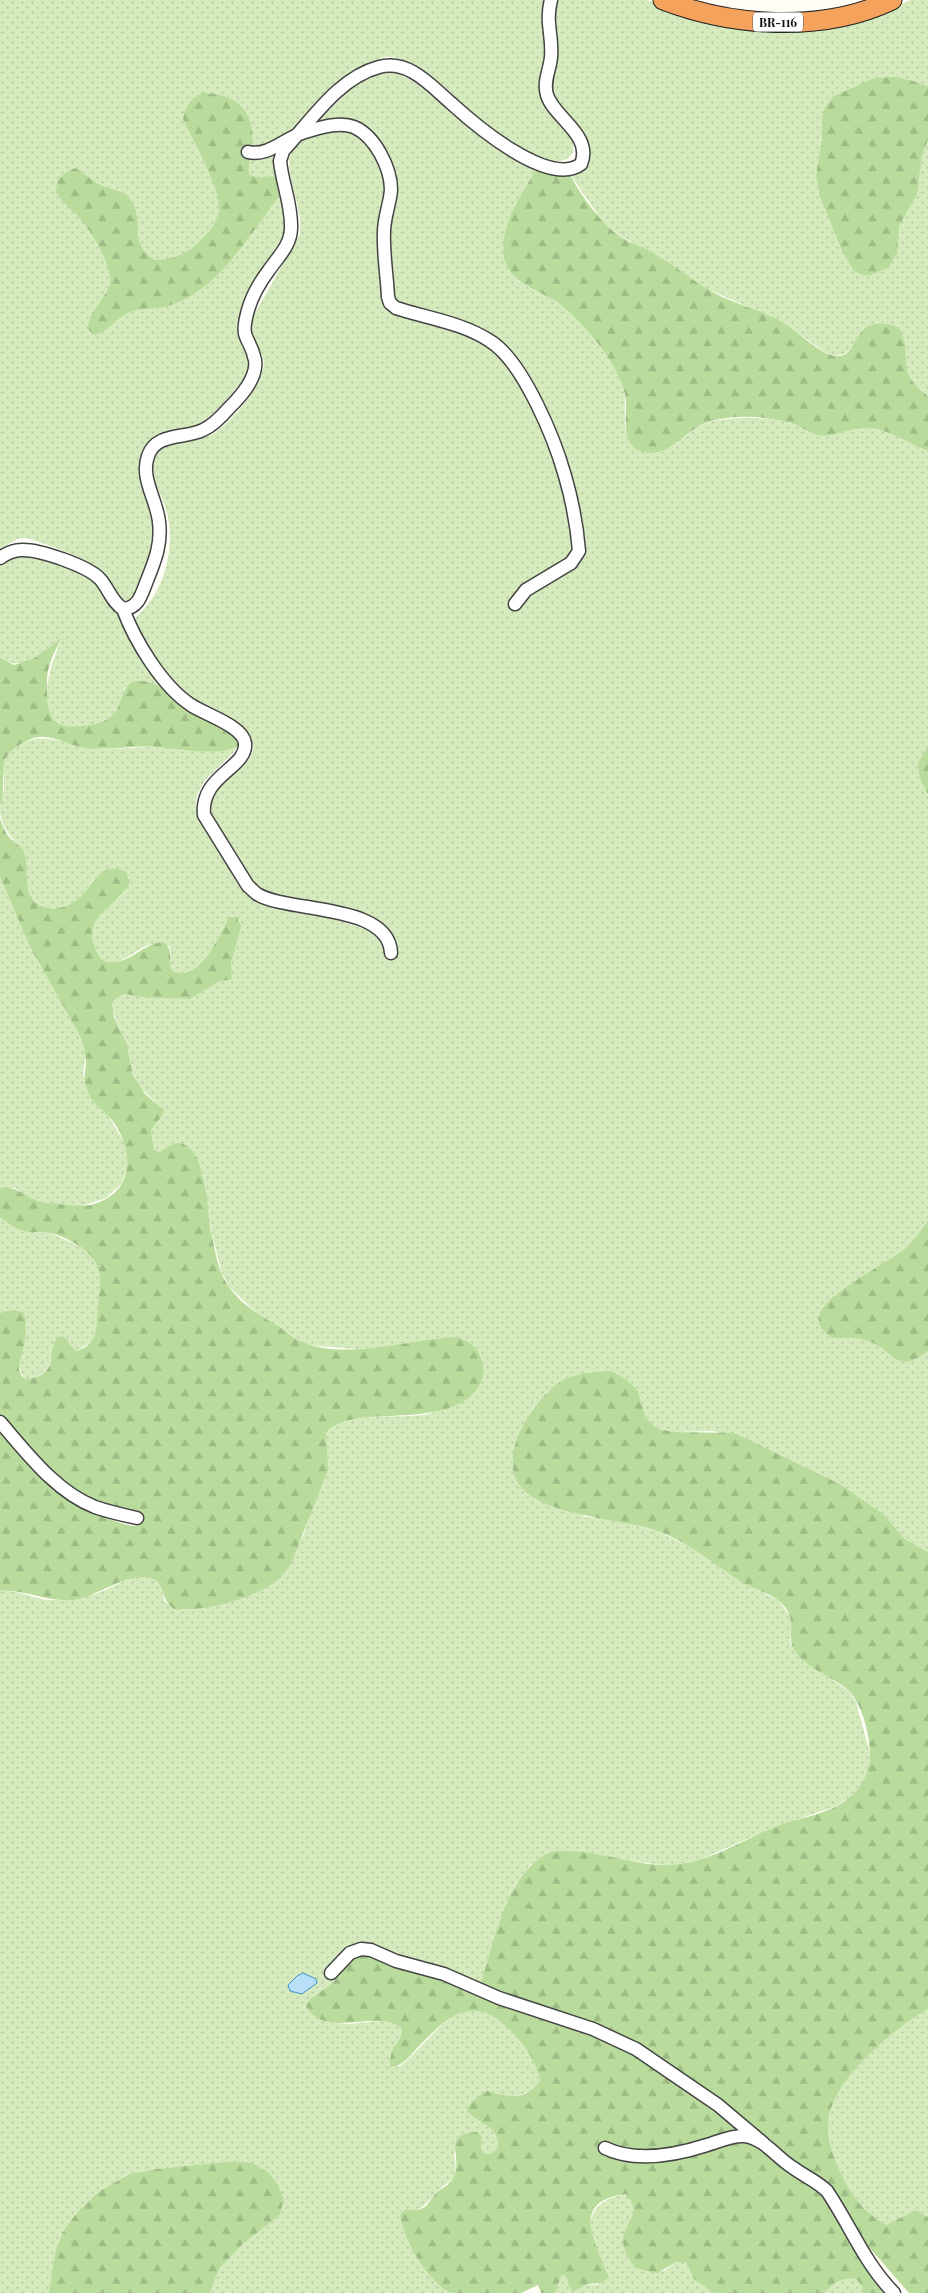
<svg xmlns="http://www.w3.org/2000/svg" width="928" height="2293" viewBox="0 0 928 2293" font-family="'Playfair Display',serif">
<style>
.grass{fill:url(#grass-dots)}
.forest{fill:url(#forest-firs)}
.water{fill:#b9e0f7;stroke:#3f96cf}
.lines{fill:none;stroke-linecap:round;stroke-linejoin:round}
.minor-casing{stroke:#444;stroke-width:15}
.highway-casing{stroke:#222;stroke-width:21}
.minor{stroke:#fff;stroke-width:12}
.highway{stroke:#f5a25d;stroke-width:19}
.labels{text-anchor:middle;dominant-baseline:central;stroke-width:5;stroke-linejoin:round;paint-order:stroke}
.shield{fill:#fff;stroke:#585858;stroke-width:1}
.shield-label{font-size:12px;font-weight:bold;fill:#111}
</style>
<defs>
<pattern id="grass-dots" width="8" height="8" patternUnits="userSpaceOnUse" patternTransform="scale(1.25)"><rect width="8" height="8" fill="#d5ebbd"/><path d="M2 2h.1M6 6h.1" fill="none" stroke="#b6c8a1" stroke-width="1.8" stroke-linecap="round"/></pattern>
<pattern id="forest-firs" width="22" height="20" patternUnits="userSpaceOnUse" patternTransform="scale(1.25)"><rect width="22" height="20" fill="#b9dc9c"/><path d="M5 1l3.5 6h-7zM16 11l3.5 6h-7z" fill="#9ebc85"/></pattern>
</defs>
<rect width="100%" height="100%" fill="#fffdf5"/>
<g class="grass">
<path d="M0,0H547L543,23L545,57L540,81L573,141V152C549,194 442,84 420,69C412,63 395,55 385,57C359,63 300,128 279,149L287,227C278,256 256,280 244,307C241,312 237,319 237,325C234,353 266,353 237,387C226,401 214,414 199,424C179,438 148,428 140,457C135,473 144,486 148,501C158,540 148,561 134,597L128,601C115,601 105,578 96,569C84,557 44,543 26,538L17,539L0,549Z"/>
<path d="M556,0H647L681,13L818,28L852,24L911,0H928V396C901,373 905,360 899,327C846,309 864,368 826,353L784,323L703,287L653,253L622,237L603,222L569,173L585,161L550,88L552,21Z"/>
<path d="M380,72L396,73L411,80C452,110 489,150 537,168C519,198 488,242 514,276C524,288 543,293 556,302C575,314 599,344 612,363C617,371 622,381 624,391C628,412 616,445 646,452C672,458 690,425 713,421C742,416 768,416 795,425C802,427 809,433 816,434C829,437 851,428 865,428C887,427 908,444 928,451V1552L905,1539L882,1513L840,1484L754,1442L713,1431L673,1432L658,1429L646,1418L638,1391L611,1371L590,1372L565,1379L548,1391L533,1408L522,1427L515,1446L512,1462L585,1517L609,1519L657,1531L697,1550L741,1581L779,1601L792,1619L790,1643L805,1662L849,1691L856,1702L870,1753L869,1771L860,1786L849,1798L834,1807L775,1827L699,1860L669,1866L562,1851L531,1864L516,1884L506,1905L480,1986L328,1973L335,1978L333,1983L310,1999L326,2021C334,2022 342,2024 350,2024C367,2023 389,2016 402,2029L401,2034L389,2057L399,2067C435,2039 460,1980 510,2029C524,2044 537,2060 540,2081C528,2095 514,2100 496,2093L479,2120C491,2125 497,2134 498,2148L490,2154H484L481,2147L482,2137L454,2152C459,2184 453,2175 435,2194C427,2202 425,2207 414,2211L434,2279L450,2293H210L219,2269L243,2244L279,2216L253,2163L234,2161L156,2169L128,2174L101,2190L80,2209L65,2228L49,2293H0V1591C22,1590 30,1598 49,1600C60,1601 88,1596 98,1593C114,1588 136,1570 153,1579C162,1583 163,1594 165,1602L182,1610L198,1609L248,1595L266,1587L280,1577L304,1534L327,1455L326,1433C347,1410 399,1420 428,1414C444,1410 466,1394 480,1386L483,1372L481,1358L441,1338L388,1347L357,1349L318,1346L306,1344L261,1317L229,1287L222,1273L212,1235L203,1175L192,1152L179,1143L159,1152L154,1149L151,1130L164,1113C159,1102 146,1096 139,1085C130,1071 130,1056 125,1041C121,1028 113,1018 112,1004L114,1000L124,994L148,998L190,999L215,983L232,979L230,969L240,921L232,916C221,932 198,984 173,971L170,963L171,952L169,946C164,946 158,944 153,944C136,945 101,989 93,941C87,907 131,903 129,877L92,881C88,887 83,894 78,899C64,911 40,913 31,895C24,881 26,866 24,852C13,839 0,827 0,808C1,800 4,794 4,785C4,778 2,770 4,763C6,757 11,752 16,748C39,727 72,747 99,749C116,750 135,747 152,747C177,747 216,758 239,745L233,753L205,780L197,795L196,802L200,819L241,889L265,905L324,916L371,931L396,953L395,940L390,933C367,924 344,912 320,904C303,899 277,897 262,889C250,883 242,863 236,852C228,840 213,825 211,810C208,777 268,767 250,737C240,720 219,717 203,706C170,684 152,653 134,619C164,594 177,547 166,509C161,492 148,476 155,458C164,437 196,444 213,434C229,424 246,403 256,386C277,350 249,351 250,327C250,322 253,317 255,313L300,234V217L290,174L289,158L292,151L315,124L354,86Z"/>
<path d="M21,553L70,567L95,580L177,697L125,687C122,694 121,703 117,709C112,717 100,723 91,725C29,740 46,671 62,639C42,650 23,674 0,658V562Z"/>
<polygon points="0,877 29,945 82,1040 86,1054 83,1074 124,1142 128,1156 127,1170 121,1184 106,1198 81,1206 39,1203 31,1200 15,1188 0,1188"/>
<path d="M0,1217L22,1231L50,1233L79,1246L91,1255L97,1263L100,1273L101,1286L98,1305V1329L93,1341L77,1351L69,1346L67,1341L53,1345C52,1364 47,1376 27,1379C9,1367 29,1341 27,1323L10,1310L0,1313Z"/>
<path d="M928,2009V2217C914,2206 900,2219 886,2225C864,2213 850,2193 840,2171C832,2153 825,2135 829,2116C837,2076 895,2028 928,2009Z"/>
<path d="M626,2194C643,2215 626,2218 623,2238C622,2250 629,2259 635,2268L664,2271L677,2262H685C690,2277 701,2284 713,2293H555L562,2273L568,2277V2284C581,2287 586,2284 598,2285C598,2277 602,2265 600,2257C598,2250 593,2243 591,2236C586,2210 604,2197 626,2194Z"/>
<polygon points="847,2277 856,2278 864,2287 861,2293 824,2293 834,2283"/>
</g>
<g class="forest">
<polygon points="896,77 913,81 928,87 928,140 922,154 917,194 899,226 897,254 888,268 871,275 863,275 854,271 843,253 821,199 816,176 822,139 822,119 825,107 834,96 875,78"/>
<path d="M202,93C238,93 256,112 252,149C251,158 246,167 250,175C267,184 277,163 280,195C251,232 219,290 171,305C158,310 142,306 130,312C116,318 109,331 95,335C74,325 109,297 110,283C111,262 91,230 77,215C69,207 62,202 56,192C56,179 63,173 75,168C84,172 90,179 98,184C111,191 127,189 134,205C143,228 129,243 155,260C172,260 188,254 200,241C207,234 215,226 218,216C225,193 193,141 183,119C185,105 190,100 202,93Z"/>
<path d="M537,168L569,173C581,196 600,222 621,237C632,244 645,247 655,254C678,268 698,285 722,297C742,306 763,311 782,322C797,330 820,355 836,356C861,359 849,310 899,327C915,359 892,366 928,396V451C908,444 887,427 865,428C849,428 832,438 817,435C810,433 803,428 796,425C769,416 739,414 711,421C688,427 673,455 648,453C621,450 626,423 626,404C626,395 623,387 620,379C609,353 580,320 558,303C545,294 528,289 516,278C484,247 520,197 537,168Z"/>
<path d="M62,638C54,652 46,668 47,684C47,697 46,715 58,723C65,727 73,727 80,726C93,726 110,721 117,709C123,699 123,681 138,681C162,680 181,705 200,716C213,724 227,729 239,740V745C223,758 175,748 155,747C132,745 109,751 86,748C71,746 53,735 38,737C26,739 13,748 6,758C0,770 6,791 0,806V658L14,665L34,658Z"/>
<polygon points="928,747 928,794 920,778 918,763"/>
<path d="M0,819C2,824 5,831 8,836C13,842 21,845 24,852C29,865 24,880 30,894C39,913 64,912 79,898C93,885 102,859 126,872L130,882L127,888C110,911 81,918 97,953C102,963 110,964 120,961C136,957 146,943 163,942C175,950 167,960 173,971C198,984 221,934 229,917H237L241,926L231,963L232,979L218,982L190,999L148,998L124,994L114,1000L112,1004L114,1017L126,1042L133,1075L145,1094L164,1110V1113L151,1130L154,1149L159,1152C165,1149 173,1142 180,1143C206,1147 208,1212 211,1232C215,1250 218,1272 229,1287C240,1303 259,1315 276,1325C286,1331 294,1339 305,1343C346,1360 413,1339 456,1337C467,1340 477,1346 481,1358C486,1371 483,1384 474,1393C435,1431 353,1402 326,1433L328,1470L291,1564C287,1568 285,1573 281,1577C261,1597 201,1613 174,1609C161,1600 165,1584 153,1579C134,1570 99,1594 79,1599C51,1605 28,1589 0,1591V1433C37,1478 74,1512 132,1526H139L143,1520L137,1510C82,1514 34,1453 0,1416V1313C44,1298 20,1351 19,1369L21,1375L26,1379C65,1375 42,1344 62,1336C69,1340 69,1347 77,1351C101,1343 96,1323 98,1303C101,1278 104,1265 82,1248C74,1242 60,1235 50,1233C42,1231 32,1233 23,1231C15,1229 7,1222 0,1217V1188C16,1183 28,1202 48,1203C62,1204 76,1207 90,1205C133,1195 135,1155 115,1124C107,1112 93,1105 88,1092C83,1081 85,1074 86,1063C86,1055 84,1048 82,1040L29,945L0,877Z"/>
<path d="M928,1221V1351C895,1375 897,1353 871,1342C857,1336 847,1338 832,1338C824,1332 815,1324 820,1313C829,1292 886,1264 906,1248C914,1241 921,1230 928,1221Z"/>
<path d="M611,1371L626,1379L638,1391L646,1418L658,1429L673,1432L734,1433L754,1442L840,1484L882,1513L905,1539L928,1552V2009C895,2028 837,2076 829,2116C825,2135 832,2153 840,2171C850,2193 864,2213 886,2225L916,2210L928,2217V2293H909L860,2237L832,2189L825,2181L797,2163L740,2115L637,2043L612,2030L480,1986C493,1946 505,1879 543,1856C569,1840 638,1868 670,1865C708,1863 741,1841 775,1827C799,1817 831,1815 851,1796C863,1785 870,1771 870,1755C870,1736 862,1702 847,1689C833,1678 816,1672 803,1660C780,1641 800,1627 785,1607C775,1594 754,1590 740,1581C713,1563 691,1544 660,1532C623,1518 540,1517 518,1483C498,1452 537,1393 565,1379C580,1373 595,1371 611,1371Z"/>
<path d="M366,1953L586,2032C597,2036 610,2040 621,2046C680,2081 734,2127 786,2170C799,2181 814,2187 827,2199L888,2293H861L863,2287L856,2279C841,2277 834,2283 824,2293H713L694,2279L685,2262H677L657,2273L635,2268C629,2259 622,2250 623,2238C626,2218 643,2215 626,2194C568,2201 596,2243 608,2276C604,2285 598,2283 589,2284C584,2285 578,2289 573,2292L568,2284L567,2277L562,2274L555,2293H541L538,2285L521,2293H450C426,2278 405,2243 400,2215L406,2209C412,2211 419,2211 425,2207C430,2203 432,2196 437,2192C444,2187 451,2184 454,2176C463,2157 441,2134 477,2132L482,2137L481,2147L484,2154H490L498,2148C497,2122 481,2126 467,2111C470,2101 478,2096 487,2091C511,2097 522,2102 540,2081C536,2060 524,2044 509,2029C472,1992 446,2018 417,2048C409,2057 403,2066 390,2067C388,2046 401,2044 402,2029C378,2006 327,2042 306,2006L310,1999L333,1983L347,1959Z"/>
<polygon points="234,2161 253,2163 269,2173 278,2185 284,2200 279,2216 243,2244 219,2269 210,2293 49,2293 56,2249 65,2228 80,2209 101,2190 129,2174 156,2169"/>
</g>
<polygon class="water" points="303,1973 316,1979 317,1983 302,1994 290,1991 288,1985 297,1976"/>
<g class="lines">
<defs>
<g id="minor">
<path d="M248,152C269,157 286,137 305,132C319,128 339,121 354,127C375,136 391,168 391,190C390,204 384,217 384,232C383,253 387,275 388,297L390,303L396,308C427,318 463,323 490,341C523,361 555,440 565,476C572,500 577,526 579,551L571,563L526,590L515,604"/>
<path d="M0,558C7,553 13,550 21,550C39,549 88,566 100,579C109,589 111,601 123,609C138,608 141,596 146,583C154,563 162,545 159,522C157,500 140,478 148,456C156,432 185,439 203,430C212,426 222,416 229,408C240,397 258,378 255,360C250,335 239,342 248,310C252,296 260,282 269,270C278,257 291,245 291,228C292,205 282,183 280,161L283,151C311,121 338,78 379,67C409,59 431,86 451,103C475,125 549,188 581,164C593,135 554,118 547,95C543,81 550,70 551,57C553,36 545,22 551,0"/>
<path d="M123,609C135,641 162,686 191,705C204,714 243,726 245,743C248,768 200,775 204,815L248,886C251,888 254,892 257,894C288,913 389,903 391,953"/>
<path d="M0,1422C27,1453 56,1492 95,1507C109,1512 123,1515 137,1518"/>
<polyline points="331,1973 350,1953 361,1949 371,1950 396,1961 444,1974 499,1998 593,2029 636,2049 718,2105 763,2143"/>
<path d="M605,2148C636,2163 676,2155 707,2145C718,2142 732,2135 744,2136C764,2138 776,2157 792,2167C804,2176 817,2181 827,2191C850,2225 865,2264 894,2293"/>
</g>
<path id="highway" d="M663,0C733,27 823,33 892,0"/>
</defs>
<use href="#minor" class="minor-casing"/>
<use href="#highway" class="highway-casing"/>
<use href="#minor" class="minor"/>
<use href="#highway" class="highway"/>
</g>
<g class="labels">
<rect class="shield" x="753" y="12.5" width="50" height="19" rx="4"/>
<g class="shield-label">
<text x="778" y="22">BR-116</text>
</g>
</g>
</svg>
